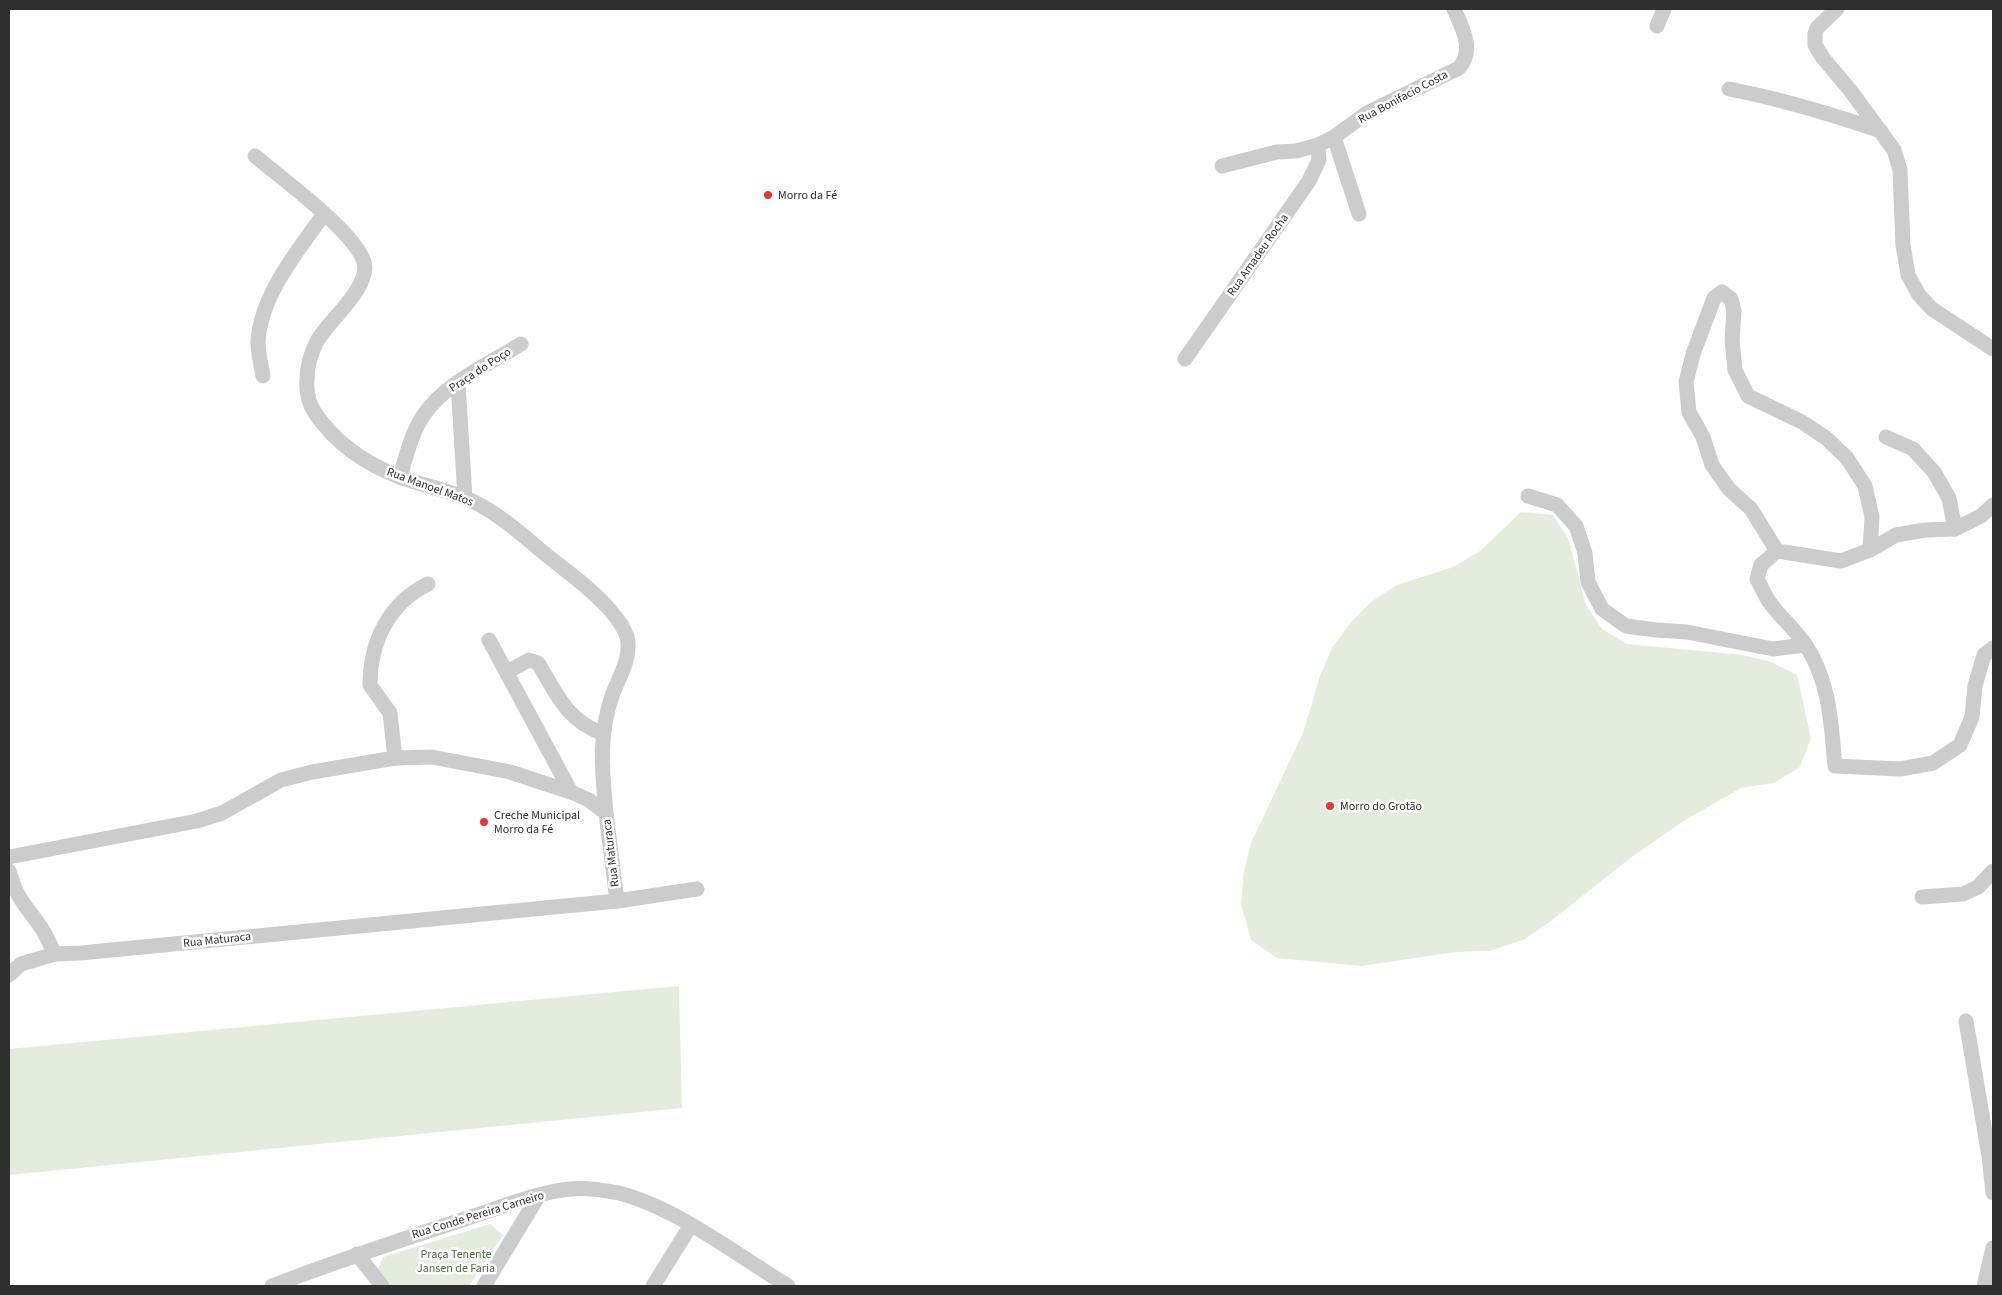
<svg xmlns="http://www.w3.org/2000/svg" width="2002" height="1295" viewBox="0 0 2002 1295" font-family="'Source Sans 3',sans-serif">
<style>
.green{fill:#e4eddd}
.lines{fill:none;stroke-linecap:round;stroke-linejoin:round}
.minor{stroke:#ccc;stroke-width:15}
.poi-dot{fill:#e63832;stroke:#fff;stroke-width:2}
.labels{text-anchor:middle;dominant-baseline:central;stroke-width:5;stroke-linejoin:round;paint-order:stroke}
.street-label{font-size:12px;fill:#2f2f2f;stroke:#fff}
.poi-label{font-size:12px;fill:#2f2f2f;stroke:#fff;text-anchor:start}
.park-label{font-size:12px;fill:#4d6c3c;stroke:#fff}
</style>
<rect width="100%" height="100%" fill="#fff"/>
<g class="green">
<polygon points="1521,512 1553,515 1569,540 1585,603 1602,629 1627,644 1743,655 1771,662 1797,675 1811,738 1800,767 1774,783 1741,788 1682,822 1629,859 1551,921 1525,939 1490,951 1456,952 1361,966 1277,958 1251,940 1241,904 1244,871 1251,843 1303,733 1320,676 1332,648 1351,622 1372,601 1397,585 1453,567 1480,551"/>
<polygon points="679,986 682,1108 9,1175 9,1049"/>
<polygon points="490,1224 503,1235 469,1286 386,1286 376,1275 383,1257"/>
</g>
<g class="lines">
<g class="minor">
<polyline points="1837,9 1817,28 1815,34 1815,45 1823,58 1850,90 1894,150 1900,170 1903,245 1908,275 1919,295 1932,309 1993,349"/>
<polyline points="1657,26 1664,9"/>
<path d="M1729,89C1781,99 1831,114 1881,131"/>
<polyline points="1334,137 1359,214"/>
<path d="M255,156C281,178 355,232 364,262C371,287 329,320 317,341C311,353 307,365 307,379C306,391 309,404 315,413C336,444 366,464 400,477C421,485 444,489 465,498C496,510 523,536 549,557C570,574 593,590 610,610C617,618 624,627 627,637C632,655 620,676 613,693C598,735 602,769 606,813"/>
<path d="M1222,166L1277,152L1296,151L1318,145L1334,137L1367,113L1459,68C1475,49 1462,28 1454,9"/>
<polyline points="1185,359 1309,181 1319,160 1318,145"/>
<path d="M263,376C261,364 258,353 258,342C260,296 299,249 324,214"/>
<polyline points="458,383 465,498"/>
<polyline points="1886,437 1913,449 1934,472 1949,498 1955,529"/>
<path d="M400,477C406,457 411,434 423,416C445,383 489,364 521,344"/>
<polyline points="1528,496 1557,505 1576,526 1585,553 1588,582 1602,609 1626,626 1656,630 1687,632 1773,649 1805,645"/>
<polyline points="1870,550 1872,517 1865,486 1847,458 1826,438 1802,422 1748,396 1735,370 1732,340 1734,311 1731,299 1722,292 1714,298 1693,354 1686,382 1689,412 1703,437 1712,465 1729,489 1751,509 1777,551 1841,561 1870,550 1896,535 1925,530 1955,529 1981,516 1993,505"/>
<path d="M1777,551L1761,565L1757,579C1761,586 1764,594 1768,600C1779,616 1794,628 1805,644C1830,681 1831,724 1835,766L1900,769L1933,763L1960,745L1972,717L1975,686L1984,655L1993,648"/>
<polyline points="489,640 571,792"/>
<path d="M507,672L529,660L538,663C556,693 567,721 602,733"/>
<path d="M395,758L390,713L370,685C370,642 389,603 428,584"/>
<polyline points="9,857 197,821 222,813 281,780 312,772 395,758 432,757 510,772 571,792 589,800 606,813 617,901"/>
<path d="M9,871C17,899 24,903 40,926C46,934 50,945 55,954"/>
<polyline points="1922,897 1963,894 1978,887 1993,871"/>
<polyline points="9,975 21,964 55,954 81,953 617,901 697,889"/>
<polyline points="1966,1021 1989,1156 1993,1193"/>
<polyline points="357,1254 382,1286"/>
<path d="M272,1286C335,1262 400,1240 465,1219C499,1208 534,1193 570,1189C586,1187 604,1190 619,1193C677,1208 737,1255 788,1286"/>
<polyline points="484,1286 539,1195"/>
<polyline points="653,1286 691,1225"/>
<polyline points="1984,1286 1993,1248"/>
</g>
</g>
<g class="poi-dot">
<circle cx="768" cy="195" r="5"/>
<circle cx="1330" cy="806" r="5"/>
<circle cx="484" cy="822" r="5"/>
</g>
<g class="labels">
<g class="street-label">
<text transform="translate(1403 97) rotate(-28)">Rua Bonifacio Costa</text>
<text transform="translate(1258 255) rotate(-55)">Rua Amadeu Rocha</text>
<text transform="translate(480 370) rotate(-33)">Praça do Poço</text>
<text transform="translate(430 487) rotate(20)">Rua Manoel Matos</text>
<text transform="translate(611 853) rotate(-97)">Rua Maturaca</text>
<text transform="translate(217 940) rotate(-6)">Rua Maturaca</text>
<text transform="translate(478 1215) rotate(-17)">Rua Conde Pereira Carneiro</text>
</g>
<g class="poi-label">
<text x="778" y="195">Morro da Fé</text>
<text x="1340" y="806">Morro do Grotão</text>
<text x="494" y="815">Creche Municipal<tspan x="494" dy="14">Morro da Fé</tspan></text>
</g>
<g class="park-label">
<text x="456" y="1254">Praça Tenente<tspan x="456" dy="14">Jansen de Faria</tspan></text>
</g>
</g>
<rect width="2002" height="1295" fill="none" stroke="#2f2f2f" stroke-width="20"/>
</svg>
